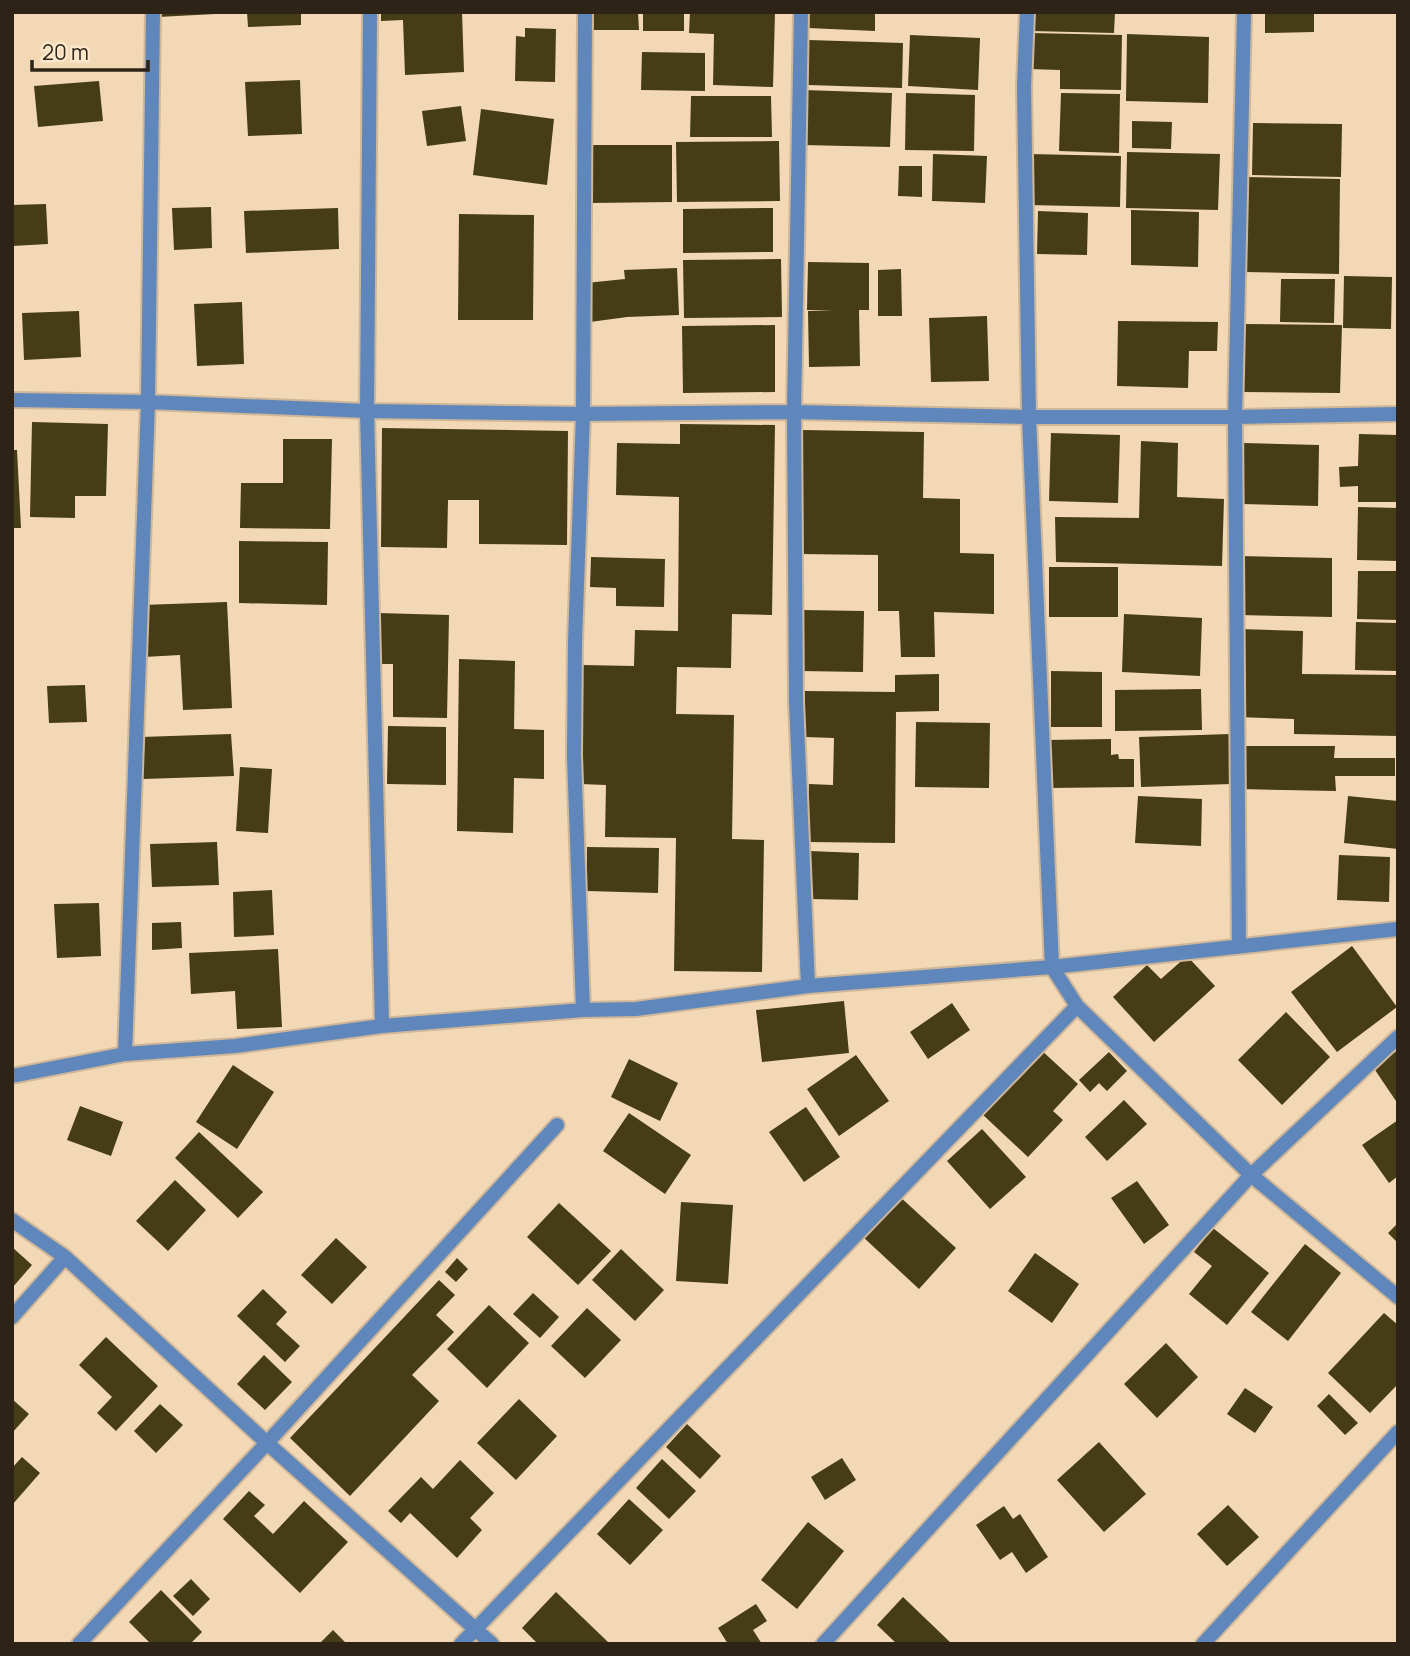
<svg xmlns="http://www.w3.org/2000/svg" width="1410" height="1656" font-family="Manrope,sans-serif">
  <rect width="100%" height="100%" fill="#f3d8b6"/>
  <!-- building -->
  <path fill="#463c18" d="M 158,12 L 215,12 L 215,14 L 158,17 Z
    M 247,12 L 301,12 L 301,25 L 248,27 Z
    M 381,12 L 462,12 L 464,72 L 405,75 L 403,20 L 381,21 Z
    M 589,12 L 638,12 L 639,30 L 589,30 Z
    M 643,12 L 684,12 L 684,31 L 643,31 Z
    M 690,12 L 775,12 L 773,87 L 713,85 L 714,34 L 689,33 Z
    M 809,12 L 875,12 L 875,31 L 808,28 Z
    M 1031,12 L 1115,12 L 1114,33 L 1031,31 Z
    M 1265,12 L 1314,12 L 1314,32 L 1265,33 Z
    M 525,28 L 556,29 L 555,82 L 515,81 L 516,36 L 525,37 Z
    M 1031,33 L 1122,35 L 1121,90 L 1060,89 L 1060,70 L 1029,69 Z
    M 1127,34 L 1209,37 L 1208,103 L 1126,101 Z
    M 910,35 L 980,38 L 978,90 L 908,86 Z
    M 809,40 L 903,43 L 902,88 L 808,85 Z
    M 642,52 L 705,53 L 705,91 L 641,90 Z
    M 300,80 L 302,134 L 248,136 L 245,82 Z
    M 99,81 L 103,121 L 38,127 L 34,86 Z
    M 804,90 L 892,93 L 890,147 L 803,145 Z
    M 906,93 L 975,95 L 974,151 L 905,150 Z
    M 1061,93 L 1120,94 L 1119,153 L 1059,151 Z
    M 691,96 L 771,96 L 772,137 L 690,137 Z
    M 461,106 L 466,141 L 427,146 L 422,111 Z
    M 481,109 L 554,119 L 547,185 L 473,175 Z
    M 1132,121 L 1172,122 L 1171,149 L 1132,148 Z
    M 1253,123 L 1342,124 L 1341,177 L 1252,175 Z
    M 779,141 L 780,201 L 677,202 L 676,142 Z
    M 591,145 L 672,145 L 672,202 L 591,203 Z
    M 1127,152 L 1220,154 L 1218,210 L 1126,208 Z
    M 933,154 L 987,156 L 985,203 L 932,201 Z
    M 1028,154 L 1121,156 L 1120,207 L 1027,205 Z
    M 899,166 L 922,166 L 922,197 L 898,196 Z
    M 1246,177 L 1340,179 L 1339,274 L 1245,272 Z
    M 46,204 L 48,244 L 12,246 L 12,205 Z
    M 211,207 L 212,248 L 174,250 L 172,208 Z
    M 338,208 L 339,249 L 246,253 L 244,211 Z
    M 773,208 L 773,252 L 683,253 L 683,209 Z
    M 1131,210 L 1199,212 L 1198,267 L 1131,265 Z
    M 1038,211 L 1088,213 L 1087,255 L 1037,254 Z
    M 459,214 L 534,215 L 533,320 L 458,320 Z
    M 781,259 L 782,317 L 684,318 L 683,260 Z
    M 808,262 L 869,263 L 869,310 L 859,310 L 860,366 L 809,367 L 808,311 L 834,310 L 807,310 Z
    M 677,268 L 679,315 L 627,317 L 590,322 L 586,283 L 625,279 L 624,270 Z
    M 901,269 L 902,316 L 878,316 L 878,270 Z
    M 1344,276 L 1392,277 L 1391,329 L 1343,328 Z
    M 1281,279 L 1335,279 L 1334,323 L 1280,322 Z
    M 242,302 L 244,364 L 197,366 L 194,304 Z
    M 79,311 L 81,357 L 24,360 L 22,313 Z
    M 987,316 L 989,381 L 931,382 L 929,318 Z
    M 1118,321 L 1218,322 L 1217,351 L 1189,351 L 1188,388 L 1117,386 Z
    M 1243,324 L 1342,325 L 1340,393 L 1242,392 Z
    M 775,325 L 775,392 L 683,393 L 682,326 Z
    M 32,422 L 108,424 L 106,496 L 75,496 L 75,518 L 30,517 Z
    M 680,424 L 775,425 L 772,615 L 732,614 L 731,668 L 677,667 L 676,714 L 734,715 L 732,839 L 764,840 L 762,972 L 674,971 L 676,838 L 605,837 L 606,785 L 580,784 L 582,665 L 634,666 L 635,630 L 678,631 L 679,497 L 616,495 L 617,443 L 680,444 Z
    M 382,428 L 568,431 L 567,545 L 479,544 L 479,500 L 448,500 L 447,548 L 381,547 Z
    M 802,430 L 924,432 L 923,498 L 960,499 L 960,553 L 994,554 L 994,614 L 934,612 L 935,657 L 901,657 L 899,611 L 878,611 L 878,555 L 800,554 Z
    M 1051,433 L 1120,435 L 1118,503 L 1049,501 Z
    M 1359,434 L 1398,435 L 1398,502 L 1358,502 L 1358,486 L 1340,487 L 1339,467 L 1358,466 Z
    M 283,439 L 332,439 L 330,529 L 240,528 L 241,483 L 283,483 Z
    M 1141,441 L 1178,443 L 1177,497 L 1224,499 L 1222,566 L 1056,562 L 1055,517 L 1139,518 Z
    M 1243,443 L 1319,445 L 1318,506 L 1242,504 Z
    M 12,450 L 17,450 L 21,528 L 12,528 Z
    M 1358,507 L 1398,508 L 1398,561 L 1357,560 Z
    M 239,541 L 328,542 L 327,605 L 239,603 Z
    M 1240,556 L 1332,558 L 1332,617 L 1239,615 Z
    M 591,557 L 665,559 L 664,607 L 616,606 L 616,588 L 590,587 Z
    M 1049,567 L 1118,567 L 1118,617 L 1049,617 Z
    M 1358,571 L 1398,571 L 1398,620 L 1357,619 Z
    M 227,602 L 232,708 L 183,710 L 180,655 L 144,657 L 142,605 Z
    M 801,610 L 864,611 L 863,672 L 800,671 Z
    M 378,613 L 449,615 L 447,718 L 393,717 L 393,664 L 378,664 Z
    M 1124,614 L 1202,618 L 1200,676 L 1122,672 Z
    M 1356,622 L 1398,623 L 1398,671 L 1355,670 Z
    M 1239,629 L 1303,631 L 1302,674 L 1398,675 L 1398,736 L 1294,734 L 1294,719 L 1237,717 Z
    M 459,659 L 515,661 L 514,729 L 544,730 L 544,779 L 514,778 L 513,833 L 457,831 Z
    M 1051,671 L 1102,672 L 1102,727 L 1051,727 Z
    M 939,674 L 939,711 L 896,712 L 895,843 L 808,842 L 809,784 L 833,785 L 834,738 L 805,737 L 805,691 L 895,692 L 895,675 Z
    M 85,685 L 87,722 L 49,723 L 47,686 Z
    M 1201,689 L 1202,730 L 1115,731 L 1115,690 Z
    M 916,722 L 990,723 L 989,788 L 915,787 Z
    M 388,726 L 446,727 L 446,785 L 387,784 Z
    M 231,734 L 234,776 L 143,779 L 141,737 Z
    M 1230,734 L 1231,784 L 1141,787 L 1139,737 Z
    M 1111,739 L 1111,755 L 1118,754 L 1119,759 L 1134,759 L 1134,787 L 1048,788 L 1046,740 Z
    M 1239,746 L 1335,746 L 1334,758 L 1395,758 L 1395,776 L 1335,776 L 1336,791 L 1239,789 Z
    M 240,767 L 272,769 L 268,833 L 236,831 Z
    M 1138,796 L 1202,799 L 1201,846 L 1135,843 Z
    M 1348,796 L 1398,801 L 1398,849 L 1344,843 Z
    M 217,842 L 219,885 L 152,887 L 150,844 Z
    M 587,847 L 659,848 L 658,893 L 587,891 Z
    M 809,851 L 859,853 L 858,900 L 809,899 Z
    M 1339,855 L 1390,857 L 1389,902 L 1337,900 Z
    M 272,890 L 274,935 L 234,937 L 233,892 Z
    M 99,903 L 101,956 L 57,958 L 54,904 Z
    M 181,922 L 182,948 L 152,950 L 152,923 Z
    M 1352,946 L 1397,1007 L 1337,1052 L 1291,992 Z
    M 278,949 L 282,1027 L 237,1029 L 235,991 L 191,994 L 189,953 Z
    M 1187,956 L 1215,986 L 1154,1042 L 1113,997 L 1147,965 L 1161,979 Z
    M 844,1001 L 849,1053 L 762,1062 L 756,1010 Z
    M 952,1003 L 970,1030 L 928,1059 L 910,1032 Z
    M 1286,1012 L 1330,1057 L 1282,1105 L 1238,1060 Z
    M 1040,1049 L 1078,1084 L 1053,1111 L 1063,1120 L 1028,1157 L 981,1113 Z
    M 1398,1050 L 1398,1104 L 1373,1067 Z
    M 1109,1052 L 1127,1071 L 1107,1091 L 1099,1083 L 1090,1092 L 1079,1080 Z
    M 856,1055 L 889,1101 L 839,1136 L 807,1089 Z
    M 629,1059 L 678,1083 L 660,1121 L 611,1097 Z
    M 233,1065 L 274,1092 L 237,1149 L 196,1122 Z
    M 1124,1100 L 1147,1124 L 1107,1161 L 1085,1137 Z
    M 80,1106 L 123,1122 L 111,1156 L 67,1140 Z
    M 806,1107 L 840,1157 L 804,1182 L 769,1132 Z
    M 629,1113 L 691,1155 L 665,1194 L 603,1151 Z
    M 1398,1120 L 1398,1176 L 1389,1183 L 1362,1145 Z
    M 982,1129 L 1026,1177 L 990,1209 L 947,1161 Z
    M 199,1132 L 263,1192 L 238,1218 L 175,1158 Z
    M 175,1180 L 206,1210 L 168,1251 L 136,1221 Z
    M 1137,1181 L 1169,1225 L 1144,1244 L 1111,1198 Z
    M 899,1196 L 956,1248 L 919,1289 L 862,1236 Z
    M 681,1202 L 733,1205 L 728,1284 L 676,1281 Z
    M 559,1203 L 611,1251 L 578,1285 L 527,1237 Z
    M 1398,1223 L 1398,1243 L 1388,1233 Z
    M 1213,1228 L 1269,1273 L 1227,1325 L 1189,1294 L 1212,1266 L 1194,1252 Z
    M 336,1238 L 367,1267 L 332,1304 L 301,1275 Z
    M 1305,1244 L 1341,1273 L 1288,1341 L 1251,1312 Z
    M 12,1247 L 32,1265 L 12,1288 Z
    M 621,1249 L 664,1290 L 635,1321 L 592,1280 Z
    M 1035,1253 L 1079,1284 L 1052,1323 L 1008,1291 Z
    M 457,1258 L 468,1269 L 456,1282 L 445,1272 Z
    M 439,1280 L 455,1295 L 436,1315 L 454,1332 L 412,1375 L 439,1401 L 350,1496 L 290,1438 Z
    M 263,1289 L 287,1312 L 276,1324 L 300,1346 L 285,1362 L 237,1316 Z
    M 533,1293 L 559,1317 L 540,1338 L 513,1314 Z
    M 489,1305 L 529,1343 L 487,1388 L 447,1349 Z
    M 587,1308 L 621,1340 L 585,1378 L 551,1346 Z
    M 1384,1313 L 1398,1325 L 1398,1384 L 1370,1413 L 1328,1373 Z
    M 106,1337 L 158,1386 L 116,1431 L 97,1413 L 112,1397 L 79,1365 Z
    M 1166,1343 L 1198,1377 L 1157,1418 L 1124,1384 Z
    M 264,1355 L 292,1382 L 265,1410 L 237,1384 Z
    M 1245,1388 L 1273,1407 L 1255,1433 L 1227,1414 Z
    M 1329,1394 L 1358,1423 L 1345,1435 L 1317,1406 Z
    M 12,1399 L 29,1414 L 12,1433 Z
    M 519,1399 L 557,1436 L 516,1480 L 477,1443 Z
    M 160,1404 L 183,1425 L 156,1453 L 134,1431 Z
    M 687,1424 L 721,1456 L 700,1479 L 666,1447 Z
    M 1099,1442 L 1146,1494 L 1104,1532 L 1057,1480 Z
    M 22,1457 L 40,1473 L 12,1505 L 12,1468 Z
    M 842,1458 L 856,1480 L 825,1500 L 811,1477 Z
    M 662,1459 L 696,1491 L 669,1519 L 636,1488 Z
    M 460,1460 L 494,1493 L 470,1518 L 482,1530 L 457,1558 L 410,1513 L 401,1523 L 388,1511 L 421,1477 L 433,1489 Z
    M 249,1491 L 265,1505 L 254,1516 L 273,1534 L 304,1501 L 348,1542 L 300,1593 L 223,1519 Z
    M 629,1499 L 663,1530 L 630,1565 L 597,1534 Z
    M 1228,1505 L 1259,1537 L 1227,1566 L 1197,1534 Z
    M 1004,1506 L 1013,1519 L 1020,1514 L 1048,1557 L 1026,1573 L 1012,1552 L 1000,1560 L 976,1525 Z
    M 808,1522 L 844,1551 L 797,1609 L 761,1580 Z
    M 191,1579 L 210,1599 L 193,1616 L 173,1596 Z
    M 161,1590 L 202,1632 L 190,1644 L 151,1644 L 129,1622 Z
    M 556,1592 L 608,1642 L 606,1644 L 538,1644 L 522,1628 Z
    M 903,1597 L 952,1644 L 897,1644 L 877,1625 Z
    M 756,1604 L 767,1621 L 753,1630 L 762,1644 L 728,1644 L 718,1628 Z
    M 333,1630 L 347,1644 L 319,1644 Z"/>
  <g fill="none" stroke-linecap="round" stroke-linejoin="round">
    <!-- street casing -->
    <g stroke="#cfb799" stroke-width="18">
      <path id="street" d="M 370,12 L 367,411 L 382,1026
        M 801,12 L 794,412 L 796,701 L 808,986
        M 1027,12 L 1024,86 L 1029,417 L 1052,967 L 1077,1006 L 1251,1175 L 1398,1297
        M 12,400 L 148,402 L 367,411 L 583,414 L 794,412 L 1029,417 L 1235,417 L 1398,414
        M 1239,946 L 1235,417 L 1244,12
        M 583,1010 L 574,755 L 575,642 L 583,414 L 585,12
        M 125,1054 L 148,402 L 153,12
        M 12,1076 L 125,1054 L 235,1046 L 382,1026 L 583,1010 L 636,1009 L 808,986 L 1052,967 L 1398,929
        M 12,1220 L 65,1257 L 267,1443 L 492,1644
        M 12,1317 L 65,1257
        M 79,1644 L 267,1443 L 557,1125
        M 461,1644 L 1077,1006
        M 823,1644 L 1251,1175 L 1398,1037
        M 1203,1644 L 1398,1432"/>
    </g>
    <!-- street -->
    <use href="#street" stroke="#5f87bb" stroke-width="14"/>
  </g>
  <!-- border -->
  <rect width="1410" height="1656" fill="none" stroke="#2d2316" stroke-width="28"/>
  <!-- scale -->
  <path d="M32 60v10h116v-10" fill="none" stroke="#2d2316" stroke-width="3.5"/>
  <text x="42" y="60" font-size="21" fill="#2d2316" stroke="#fce7cb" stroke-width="5" paint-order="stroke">20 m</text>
</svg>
